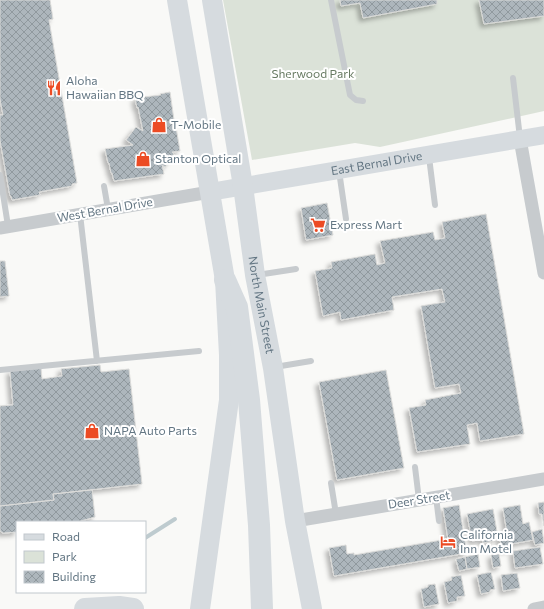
<svg xmlns="http://www.w3.org/2000/svg" width="544" height="609" font-family="Commissioner,sans-serif">
  <defs>
    <pattern id="building-cross-hatch" width="8" height="8" patternUnits="userSpaceOnUse"><rect width="8" height="8" fill="#adb6bc"/><path d="M0 0l8 8M0 8l8-8" fill="none" stroke="#90999e"/></pattern>
    <filter id="shadow"><feDropShadow dx="-3.5" dy="3.5" stdDeviation="2" flood-color="#0004"/></filter>
  </defs>
  <rect width="100%" height="100%" fill="#f9f9f7"/>
  <!-- green -->
  <path fill="#dbe2d8" d="M 223,0 L 544,0 L 544,111 L 380,147 L 355,143 L 252,160 Z"/>
  <g fill="none" stroke-linecap="round" stroke-linejoin="round">
    <!-- stream -->
    <path stroke="#becbcf" stroke-width="4" d="M 145,538 L 175,519"/>
  </g>
  <!-- building -->
  <path fill="url(#building-cross-hatch)" stroke="#dbdbd9" filter="url(#shadow)" d="M 0,0 L 50,0 L 53,19 L 49,20 L 77,183 L 72,184 L 72,186 L 39,192 L 40,195 L 12,200 L 11,196 L 10,196 L 0,140 L 0,115 L 3,115 L 0,99 Z
    M 340,0 L 437,0 L 437,4 L 363,18 L 360,3 L 341,6 Z
    M 479,0 L 544,0 L 544,16 L 484,24 Z
    M 170,92 L 175,127 L 176,127 L 180,151 L 172,152 L 174,154 L 165,167 L 162,165 L 164,174 L 114,181 L 112,173 L 111,173 L 109,163 L 108,163 L 105,149 L 133,145 L 126,140 L 136,127 L 143,131 L 138,107 L 137,108 L 135,98 L 161,95 L 160,94 Z
    M 327,203 L 333,235 L 306,240 L 301,208 Z
    M 486,214 L 524,434 L 480,441 L 477,423 L 467,425 L 470,444 L 417,452 L 409,408 L 426,405 L 425,400 L 461,393 L 459,384 L 435,388 L 421,306 L 445,302 L 442,289 L 392,297 L 394,310 L 341,320 L 340,312 L 323,316 L 315,271 L 332,268 L 331,262 L 375,254 L 377,265 L 385,263 L 380,241 L 433,232 L 435,240 L 445,238 L 442,222 Z
    M 0,261 L 5,261 L 9,296 L 0,297 Z
    M 100,365 L 101,372 L 129,369 L 142,484 L 53,494 L 54,500 L 0,506 L 0,406 L 13,405 L 10,371 L 41,368 L 42,379 L 62,376 L 61,369 Z
    M 386,370 L 404,468 L 337,480 L 319,382 Z
    M 92,490 L 95,517 L 77,522 L 17,522 L 17,532 L 3,533 L 0,531 L 0,506 L 54,500 L 53,494 Z
    M 544,502 L 544,526 L 542,514 L 539,514 L 538,503 Z
    M 459,505 L 467,553 L 334,576 L 329,548 L 346,545 L 347,554 L 354,553 L 354,555 L 448,539 L 443,508 Z
    M 520,505 L 523,524 L 529,522 L 533,540 L 511,544 L 512,549 L 502,550 L 499,535 L 507,533 L 503,508 Z
    M 493,509 L 498,537 L 493,538 L 494,541 L 483,543 L 483,539 L 472,541 L 467,514 Z
    M 542,529 L 544,543 L 535,545 L 532,532 Z
    M 540,547 L 543,564 L 515,568 L 513,551 Z
    M 478,554 L 480,567 L 467,569 L 465,557 Z
    M 499,554 L 501,566 L 493,568 L 491,555 Z
    M 465,557 L 467,569 L 459,571 L 456,559 Z
    M 491,572 L 495,589 L 490,590 L 490,592 L 481,594 L 477,575 Z
    M 517,573 L 520,588 L 503,591 L 501,575 Z
    M 461,575 L 465,596 L 457,597 L 457,601 L 448,603 L 444,582 L 452,580 L 451,577 Z
    M 435,584 L 439,604 L 424,607 L 421,589 L 428,587 L 428,585 Z"/>
  <g fill="none" stroke-linecap="round" stroke-linejoin="round">
    <!-- service -->
    <path stroke="#c7cbce" stroke-width="6" d="M 331,0 L 350,95 L 356,100 L 363,101
      M 513,78 L 520,138
      M 429,157 L 435,205
      M 339,171 L 346,219
      M 0,175 L 8,226
      M 104,186 L 108,209
      M 80,214 L 97,361
      M 257,275 L 296,269
      M 275,367 L 311,361
      M 0,370 L 199,351
      M 415,467 L 419,500
      M 331,483 L 336,514
      M 436,497 L 439,521"/>
    <!-- minor -->
    <path stroke="#c7cbce" stroke-width="13" d="M 520,139 L 544,273
      M 0,228 L 210,192
      M 295,521 L 544,479
      M 534,609 L 544,607"/>
    <!-- secondary -->
    <path stroke="#d6dbdf" stroke-width="18" id="s1" d="M 210,192 L 544,135"/>
    <!-- primary -->
    <g stroke="#d6dbdf" stroke-width="20">
      <path d="M 177,0 L 225,280 L 229,355 L 229,400 L 200,609"/>
      <path id="s2" d="M 212,0 L 243,186 L 255,275 L 273,368 L 295,521 L 312,609"/>
    </g>
    <!-- motorway -->
    <path stroke="#d6dbdf" stroke-width="22" d="M 225,280 L 237,307 L 249,400 L 259,525 L 262,609
      M 85,609 L 119,607 L 133,609"/>
  </g>
  <!-- icons -->
  <defs>
    <g id="restaurant-bare" transform="scale(1.2)"><path d="M-5-6h1v4h1v-4h1v4h1v-4h1v5L-1.5 .5V6h-2V.5L-5-1ZM5-6V6H3V1.5H1.5Q1.5-4 5-6Z" fill="#ec4b24" stroke="#fff" stroke-width="2.5" paint-order="stroke"/></g>
    <g id="shop-bare" transform="scale(1.2)"><path d="M-5-2.5h2.3a2.7 3.5 0 0 1 5.4 0H5L5.5 6h-11ZM-1.5-2.5h3a1.5 2.3 0 0 0-3 0Z" fill="#ec4b24" stroke="#fff" stroke-width="2.5" paint-order="stroke"/></g>
    <g id="supermarket-bare" transform="scale(1.2)"><path d="M-6-5.5h2.5l.6 2H6L4.5 2H-2.5L-4.4-4H-6ZM-1.5 3.2a1.3 1.3 0 1 0 .1 0ZM3 3.2a1.3 1.3 0 1 0 .1 0Z" fill="#ec4b24" stroke="#fff" stroke-width="2.5" paint-order="stroke"/></g>
    <g id="hotel-bare" transform="scale(1.2)"><path d="M-6-4.5h1.5V1H6V5H4.5V3h-9V5H-6ZM-4 0a1.8 1.8 0 1 1 3.6 0ZM.5 0V-2.5h3Q6-2.5 6 0Z" fill="#ec4b24" stroke="#fff" stroke-width="2.5" paint-order="stroke"/></g>
  </defs>
  <g fill-rule="evenodd">
    <use href="#restaurant-bare" x="54" y="88"/>
    <use href="#shop-bare" x="159" y="125"/>
    <use href="#shop-bare" x="143" y="159"/>
    <use href="#supermarket-bare" x="318" y="225"/>
    <use href="#shop-bare" x="92" y="431"/>
    <use href="#hotel-bare" x="448" y="542"/>
  </g>
  <g text-anchor="middle" stroke-width="4" stroke-linejoin="round" paint-order="stroke">
    <!-- park labels -->
    <g font-size="12" fill="#677a62" stroke="#fff">
      <text x="313" y="78">Sherwood Park</text>
    </g>
    <!-- poi labels -->
    <g font-size="12" fill="#637683" stroke="#fff" text-anchor="start">
      <text x="66" y="85">Aloha<tspan x="66" dy="14">Hawaiian BBQ</tspan></text>
      <text x="171" y="129">T-Mobile</text>
      <text x="155" y="163">Stanton Optical</text>
      <text x="330" y="229">Express Mart</text>
      <text x="104" y="435">NAPA Auto Parts</text>
      <text x="460" y="539">California<tspan x="460" dy="14">Inn Motel</tspan></text>
    </g>
    <!-- street labels -->
    <g font-size="12" fill="#637683" stroke="#fff">
      <text dy="4" stroke="none"><textPath href="#s1" startOffset="169">East Bernal Drive</textPath></text>
      <text transform="translate(105 210) rotate(-10)" y="4">West Bernal Drive</text>
      <text dy="4" stroke="none"><textPath href="#s2" startOffset="309">North Main Street</textPath></text>
      <text transform="translate(419 500) rotate(-9)" y="4">Deer Street</text>
    </g>
  </g>
  <!-- legend -->
  <rect x="16" y="521" width="130" height="72" fill="#ffffff" stroke="#c1c8cd"/>
  <rect x="24" y="534" width="20" height="6" fill="#d6dbdf" stroke="#c1c8cd"/>
  <text x="52" y="541" font-size="12" fill="#637683">Road</text>
  <rect x="24" y="551" width="20" height="12" fill="#dbe2d8" stroke="#c1c8cd"/>
  <text x="52" y="561" font-size="12" fill="#637683">Park</text>
  <rect x="24" y="571" width="20" height="12" fill="url(#building-cross-hatch)" stroke="#c1c8cd"/>
  <text x="52" y="581" font-size="12" fill="#637683">Building</text>
</svg>
